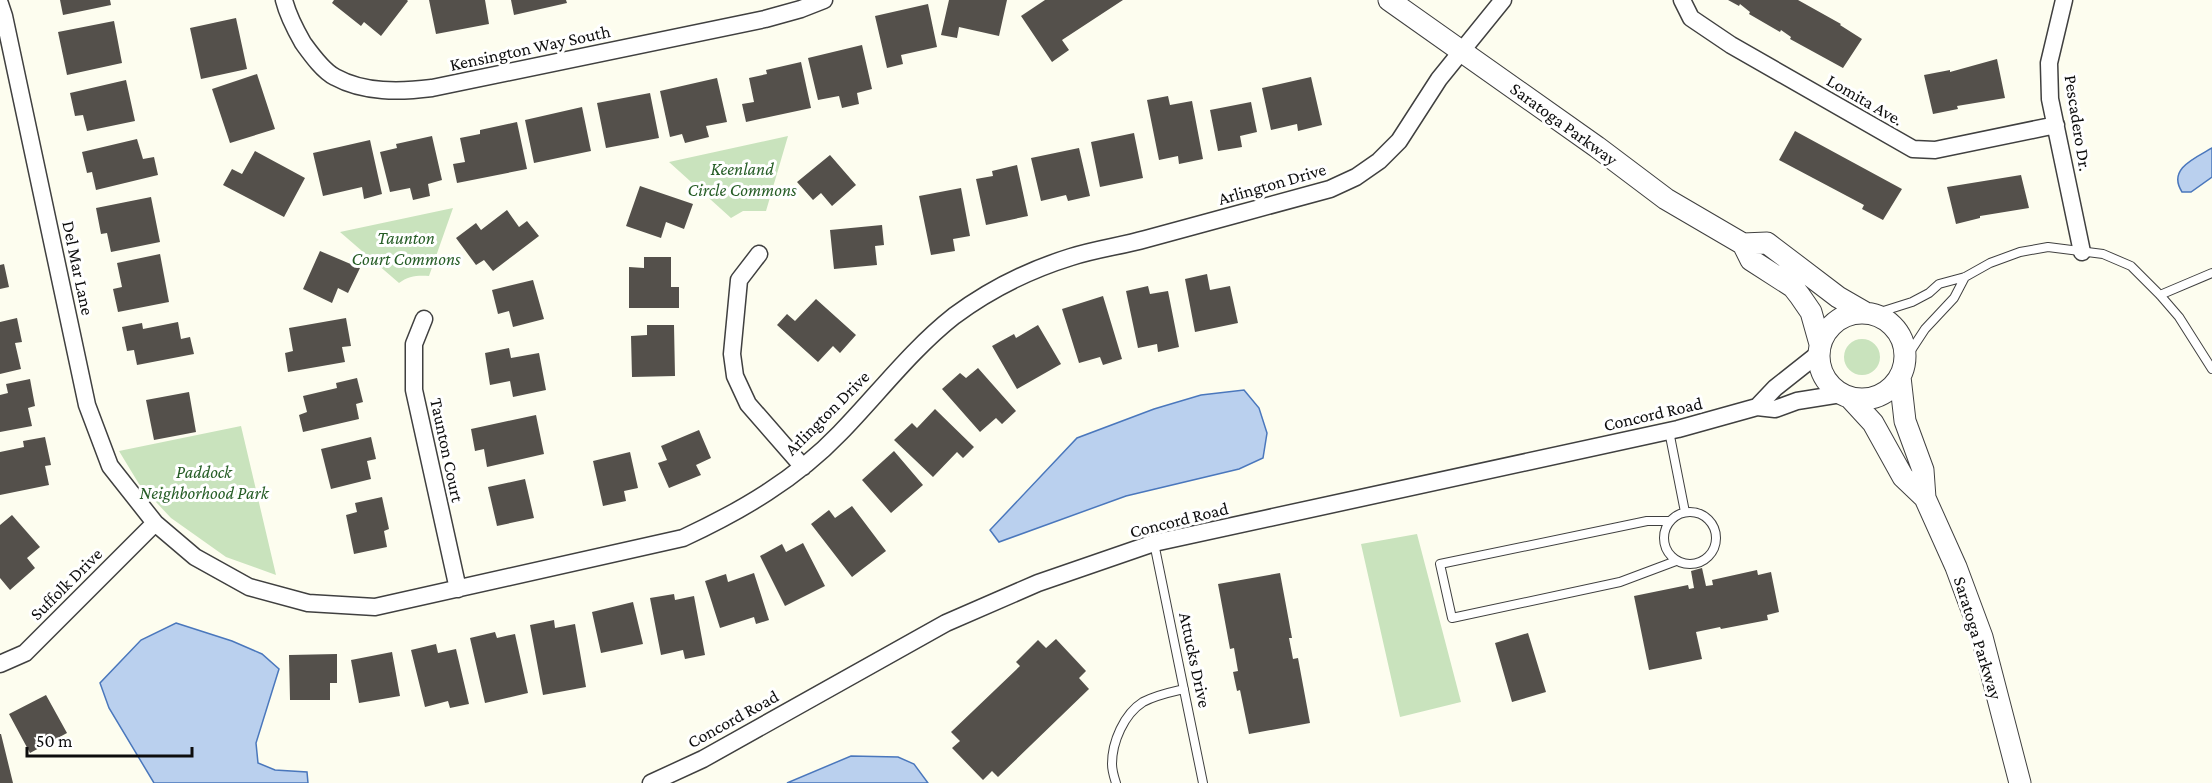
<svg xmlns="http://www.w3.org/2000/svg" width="2212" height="783" font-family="'Crimson Pro',serif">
  <rect width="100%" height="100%" fill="#fdfdef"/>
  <!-- green -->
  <path fill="#c9e3bd" d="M 788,136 L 766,211 L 743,211 L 731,218 L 669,162 Z
    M 453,208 L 429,276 C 418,275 408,276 399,283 L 340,232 Z
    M1844 357a18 18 0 1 1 36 0a18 18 0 1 1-36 0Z
    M 241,426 L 276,575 L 226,557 L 171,518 L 139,484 L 119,451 Z
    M 1417,534 L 1461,702 L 1400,717 L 1361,544 Z"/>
  <!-- water -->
  <path fill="#bad0ee" stroke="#4a77bc" stroke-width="1.5" d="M 2212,148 L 2212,177 L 2191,192 L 2182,192 C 2167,169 2195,158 2212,148 Z
    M 1244,390 L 1259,408 L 1267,433 L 1263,458 L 1239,469 L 1126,496 L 999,542 L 990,530 L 1077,438 L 1154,409 L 1201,395 Z
    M 176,623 L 232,641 L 262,654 L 279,669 L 256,743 L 258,763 L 275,770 L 307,772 L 308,783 L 154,783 L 109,708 L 100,683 L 141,640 Z
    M 851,756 L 898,757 L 914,764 L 928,783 L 787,783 Z"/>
  <!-- building -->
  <path fill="#54504b" d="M 60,0 L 110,0 L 111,5 L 63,15 Z
    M 334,0 L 407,0 L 408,1 L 381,36 L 364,22 L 361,26 L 332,3 Z
    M 429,0 L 485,0 L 489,24 L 436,34 Z
    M 511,0 L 566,0 L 567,3 L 514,15 Z
    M 949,0 L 1007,0 L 999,36 L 959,27 L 957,38 L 941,35 Z
    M 1045,0 L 1123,0 L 1062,40 L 1069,50 L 1052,62 L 1021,16 Z
    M 1728,0 L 1798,0 L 1841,24 L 1840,25 L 1862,39 L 1843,68 L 1790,39 L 1791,37 L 1781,30 L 1780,32 L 1749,14 L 1750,12 L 1740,4 L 1739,6 Z
    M 928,4 L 937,47 L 901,55 L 903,64 L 887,68 L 875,16 Z
    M 236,18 L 247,69 L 201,79 L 190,28 Z
    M 114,21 L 122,63 L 67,75 L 58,32 Z
    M 862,45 L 872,89 L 857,93 L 859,104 L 842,108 L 839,96 L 818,100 L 808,58 Z
    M 1997,59 L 2005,98 L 1957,106 L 1958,109 L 1933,114 L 1924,75 L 1950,70 L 1950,72 Z
    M 801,62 L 811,108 L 746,122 L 742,104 L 754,102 L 749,78 L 767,74 L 766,70 Z
    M 257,74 L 275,129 L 230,143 L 212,89 Z
    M 1311,77 L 1322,125 L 1298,131 L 1297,124 L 1271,130 L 1262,88 Z
    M 717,78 L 727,122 L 706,126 L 709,137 L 685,143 L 682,134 L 670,137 L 660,91 Z
    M 126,80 L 135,121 L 87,131 L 83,115 L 75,116 L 70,93 Z
    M 650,93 L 659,138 L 606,148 L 597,103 Z
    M 1168,96 L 1170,105 L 1192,101 L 1203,159 L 1179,164 L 1178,156 L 1159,160 L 1147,100 Z
    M 1251,102 L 1257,132 L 1240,136 L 1242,147 L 1218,151 L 1210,110 Z
    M 582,107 L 591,151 L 534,163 L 525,120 Z
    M 517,122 L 527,169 L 457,183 L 453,164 L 465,162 L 460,138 L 480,134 L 480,130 Z
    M 1795,131 L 1902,189 L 1883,220 L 1862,209 L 1864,205 L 1779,160 Z
    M 1134,133 L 1143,178 L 1100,187 L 1091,142 Z
    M 432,136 L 442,180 L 428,184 L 430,196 L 413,200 L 410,188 L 390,192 L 380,152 L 397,148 L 396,144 Z
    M 137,139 L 143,159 L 154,157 L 158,175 L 96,190 L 92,172 L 87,173 L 82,152 Z
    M 370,140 L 382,194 L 364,199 L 362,187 L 323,196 L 313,153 Z
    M 1079,148 L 1090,196 L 1068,201 L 1066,195 L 1041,201 L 1031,158 Z
    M 255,151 L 305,178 L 284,217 L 223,185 L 232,169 L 242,174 Z
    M 830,155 L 856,185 L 832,206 L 821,193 L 813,200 L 797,182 Z
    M 1017,165 L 1028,216 L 986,225 L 976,179 L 993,176 L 992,171 Z
    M 2021,175 L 2029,208 L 1980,216 L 1980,218 L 1956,224 L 1947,187 Z
    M 640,186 L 693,204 L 684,229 L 666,222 L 661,238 L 626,226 Z
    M 961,188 L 970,236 L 953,239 L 955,251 L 931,255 L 919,196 Z
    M 151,197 L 160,242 L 111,252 L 107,233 L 101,234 L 96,208 Z
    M 507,210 L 519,227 L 527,221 L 539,236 L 493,271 L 484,260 L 476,265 L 456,238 L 476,223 L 481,230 Z
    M 882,225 L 884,245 L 875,246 L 877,265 L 834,269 L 830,230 Z
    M 320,251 L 360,268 L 348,293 L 338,288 L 332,303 L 303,289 Z
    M 160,254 L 169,302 L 118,312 L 113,289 L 122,287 L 117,263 Z
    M 644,257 L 671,257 L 671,287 L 679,287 L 679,308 L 629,308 L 629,267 L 644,268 Z
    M 4,264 L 9,287 L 0,289 L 0,265 Z
    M 1207,274 L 1210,290 L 1230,286 L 1238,323 L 1195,332 L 1185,279 Z
    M 533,280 L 544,319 L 513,327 L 509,311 L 498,314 L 492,290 Z
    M 1148,286 L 1150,294 L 1168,291 L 1179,347 L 1158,352 L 1157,344 L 1138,348 L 1126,291 Z
    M 1103,296 L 1122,359 L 1103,365 L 1100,357 L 1079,363 L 1062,309 Z
    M 816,299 L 856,335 L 840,353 L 833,346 L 818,362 L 777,325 L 787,314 L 795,321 Z
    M 17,318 L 22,342 L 15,343 L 21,369 L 0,374 L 0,322 Z
    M 346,318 L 351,346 L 342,347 L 345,362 L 288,372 L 285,353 L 293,351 L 289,328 Z
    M 178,322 L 181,339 L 190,337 L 194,354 L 137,365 L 134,350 L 127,351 L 122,327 L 142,323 L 143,329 Z
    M 647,325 L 674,325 L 675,376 L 632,377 L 631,336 L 647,335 Z
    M 1038,325 L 1061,364 L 1017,389 L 992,346 L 1014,334 L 1016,338 Z
    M 509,348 L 511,358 L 539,353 L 546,390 L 513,397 L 510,381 L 490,385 L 485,353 Z
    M 978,368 L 1016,411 L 1002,424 L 996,418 L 980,432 L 942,389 L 960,373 L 966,378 Z
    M 357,378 L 363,402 L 356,404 L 359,419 L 303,432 L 299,415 L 307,412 L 303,396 L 337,388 L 336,383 Z
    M 30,379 L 35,406 L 28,408 L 32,426 L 0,432 L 0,395 L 8,393 L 6,384 Z
    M 189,392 L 196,432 L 154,440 L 146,400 Z
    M 935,409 L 974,447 L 963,458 L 957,452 L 933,477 L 894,440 L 912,423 L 917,428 Z
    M 536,415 L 544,454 L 487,467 L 484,449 L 475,451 L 471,429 Z
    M 699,430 L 711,458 L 696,465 L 701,475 L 669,488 L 658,463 L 667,460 L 661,446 Z
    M 45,437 L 51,465 L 45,466 L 49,485 L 0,495 L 0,452 L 24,447 L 23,441 Z
    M 371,437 L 376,459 L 367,461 L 371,479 L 331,489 L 321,449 Z
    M 894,451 L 923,485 L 891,513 L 862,480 Z
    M 630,452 L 638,488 L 624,491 L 626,501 L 603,506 L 593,461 Z
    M 525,479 L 534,518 L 497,526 L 488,487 Z
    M 382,497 L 389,529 L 384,531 L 387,547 L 354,554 L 346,515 L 357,512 L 355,503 Z
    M 852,506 L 886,551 L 852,577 L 811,524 L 829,510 L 835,518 Z
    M 12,515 L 40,547 L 27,558 L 35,568 L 10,590 L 0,578 L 0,525 Z
    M 803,543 L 825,586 L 785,606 L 760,556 L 782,544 L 786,552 Z
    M 1702,568 L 1706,586 L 1713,585 L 1712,580 L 1757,570 L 1758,575 L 1771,572 L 1779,612 L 1767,615 L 1768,620 L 1721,629 L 1720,627 L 1696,632 L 1702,659 L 1649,670 L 1634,596 L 1688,585 L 1689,589 L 1694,588 L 1691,571 Z
    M 754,573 L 769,620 L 756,624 L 754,617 L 720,628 L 705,581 L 726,574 L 728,582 Z
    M 1280,573 L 1292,638 L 1289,638 L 1293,659 L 1298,658 L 1310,723 L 1249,734 L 1240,690 L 1237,691 L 1233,672 L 1238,671 L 1234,648 L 1230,649 L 1218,584 Z
    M 674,594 L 675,600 L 694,596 L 705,655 L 685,659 L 683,650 L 661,655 L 650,598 Z
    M 633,602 L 643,644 L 601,653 L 592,612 Z
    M 554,620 L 555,628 L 575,624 L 586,687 L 543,695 L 530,625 Z
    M 495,632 L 497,638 L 515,634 L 528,693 L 485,703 L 470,638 Z
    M 1528,633 L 1546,692 L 1512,702 L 1495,643 Z
    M 1056,639 L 1086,671 L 1079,678 L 1089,689 L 998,777 L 992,771 L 983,780 L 952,748 L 960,741 L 951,732 L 1020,666 L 1016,662 L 1038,640 L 1046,648 Z
    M 436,644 L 438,653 L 456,649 L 469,704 L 450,708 L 448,701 L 425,707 L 411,650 Z
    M 392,652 L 400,696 L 359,703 L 351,660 Z
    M 337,654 L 337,683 L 330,683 L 330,700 L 290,700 L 289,655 Z
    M 46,695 L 67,733 L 30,753 L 9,714 Z
    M 0,734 L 1,734 L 13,783 L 0,783 Z"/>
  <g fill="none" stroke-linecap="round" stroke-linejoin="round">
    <!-- service casing -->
    <g stroke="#404040" stroke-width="10">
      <path id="service" d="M 2160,295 L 2212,273
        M 1874,314 L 1912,302 L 1929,293 L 1939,284 L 1965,277 L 1990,263 L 2020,252 L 2048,247 L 2103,254 L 2131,266 L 2160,295 L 2179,317 L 2212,369
        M 1906,358 L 1925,329 L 1954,298 L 1965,277
        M 1669,431 L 1685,512
        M1664 538a26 26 0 1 1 52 0a26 26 0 1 1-52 0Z
        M 1669,521 L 1647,521 L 1440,564 L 1452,618 L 1620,582 L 1676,561
        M 1154,543 L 1203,783
        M 1116,783 C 1114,777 1112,770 1112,764 C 1112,742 1124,714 1143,702 C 1156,695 1171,692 1184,689"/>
    </g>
    <!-- minor casing -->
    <g stroke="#404040" stroke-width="19">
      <path id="minor" d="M 284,0 C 288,16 295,29 303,43 C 311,54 323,71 335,77 C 364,93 400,92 432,88 L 765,19 L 801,9 L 824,0
        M 1682,0 L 1691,18 L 1731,45 L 1913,149 L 1935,150 L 2056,125
        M 2064,0 L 2049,63 L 2050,99 L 2082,252
        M 0,4 L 4,16 L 87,405 L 110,466 L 155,523 L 195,557 L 249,587 L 308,603 L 375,607 L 683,538 C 741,511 796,479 840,433 C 878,394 911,350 954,316 C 989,290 1029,270 1071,257 C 1096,249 1121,246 1146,239 C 1207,222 1269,206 1330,189 L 1356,177 L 1379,161 L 1399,141 L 1439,79 L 1503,0
        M 759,254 L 739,280 L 732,354 L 735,376 L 748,404 L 803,467
        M 424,319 L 414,344 L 414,390 L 458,589
        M 1757,407 L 1775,388 L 1818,354
        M 0,664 L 25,653 L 155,523
        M 651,783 L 703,759 L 946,623 L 1038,583 L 1154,543 L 1678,429 L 1757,407 L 1775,409 L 1797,401 L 1841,394"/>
    </g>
    <!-- tertiary casing -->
    <g stroke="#404040" stroke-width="23">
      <path id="tertiary" d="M 1389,0 L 1597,147 L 1666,199 L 1743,244 L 1751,260 L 1793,287 L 1800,296 L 1811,312 L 1820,344
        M 1743,244 L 1767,243 L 1838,297 L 1864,312
        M1819 356a43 43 0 1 1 86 0a43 43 0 1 1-86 0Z
        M 1900,377 L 1905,421 L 1923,470 L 1925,498 L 1956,567 L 1982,637 L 2020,783
        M 1850,398 L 1873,423 L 1903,477 L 1925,498"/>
    </g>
    <!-- service -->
    <use href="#service" stroke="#fff" stroke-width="8"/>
    <!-- minor -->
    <use href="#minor" stroke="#fff" stroke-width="16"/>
    <!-- tertiary -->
    <use href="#tertiary" stroke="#fff" stroke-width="21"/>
  </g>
  <g text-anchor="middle" stroke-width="6" stroke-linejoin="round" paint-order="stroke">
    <!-- street labels -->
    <g font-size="18" fill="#0d0d0d" stroke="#fff">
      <text transform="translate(530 48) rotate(-12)" y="6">Kensington Way South</text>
      <text transform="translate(1865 100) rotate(30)" y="6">Lomita Ave.</text>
      <text transform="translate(2078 123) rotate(81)" y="6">Pescadero Dr.</text>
      <text transform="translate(1564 124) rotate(36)" y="6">Saratoga Parkway</text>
      <text transform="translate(1272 184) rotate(-16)" y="6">Arlington Drive</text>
      <text transform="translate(78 268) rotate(78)" y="6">Del Mar Lane</text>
      <text transform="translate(827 413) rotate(-45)" y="6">Arlington Drive</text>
      <text transform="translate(1653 414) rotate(-13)" y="6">Concord Road</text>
      <text transform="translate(447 450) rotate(78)" y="6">Taunton Court</text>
      <text transform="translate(1179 520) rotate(-14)" y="6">Concord Road</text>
      <text transform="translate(66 584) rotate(-45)" y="6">Suffolk Drive</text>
      <text transform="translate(1978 638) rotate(73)" y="6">Saratoga Parkway</text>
      <text transform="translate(1195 660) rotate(78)" y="6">Attucks Drive</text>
      <text transform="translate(733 719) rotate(-29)" y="6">Concord Road</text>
    </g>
    <!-- park labels -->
    <g font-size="18" font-style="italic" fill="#265d26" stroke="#fff">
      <text x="742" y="175">Keenland<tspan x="742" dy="21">Circle Commons</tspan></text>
      <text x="406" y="244">Taunton<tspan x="406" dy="21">Court Commons</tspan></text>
      <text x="204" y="478">Paddock<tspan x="204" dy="21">Neighborhood Park</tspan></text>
    </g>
  </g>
  <!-- scale -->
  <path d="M27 747v9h165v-9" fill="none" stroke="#0d0d0d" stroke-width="3"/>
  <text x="36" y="747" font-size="18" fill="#0d0d0d" stroke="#ffffff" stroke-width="4.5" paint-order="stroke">50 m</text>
</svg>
